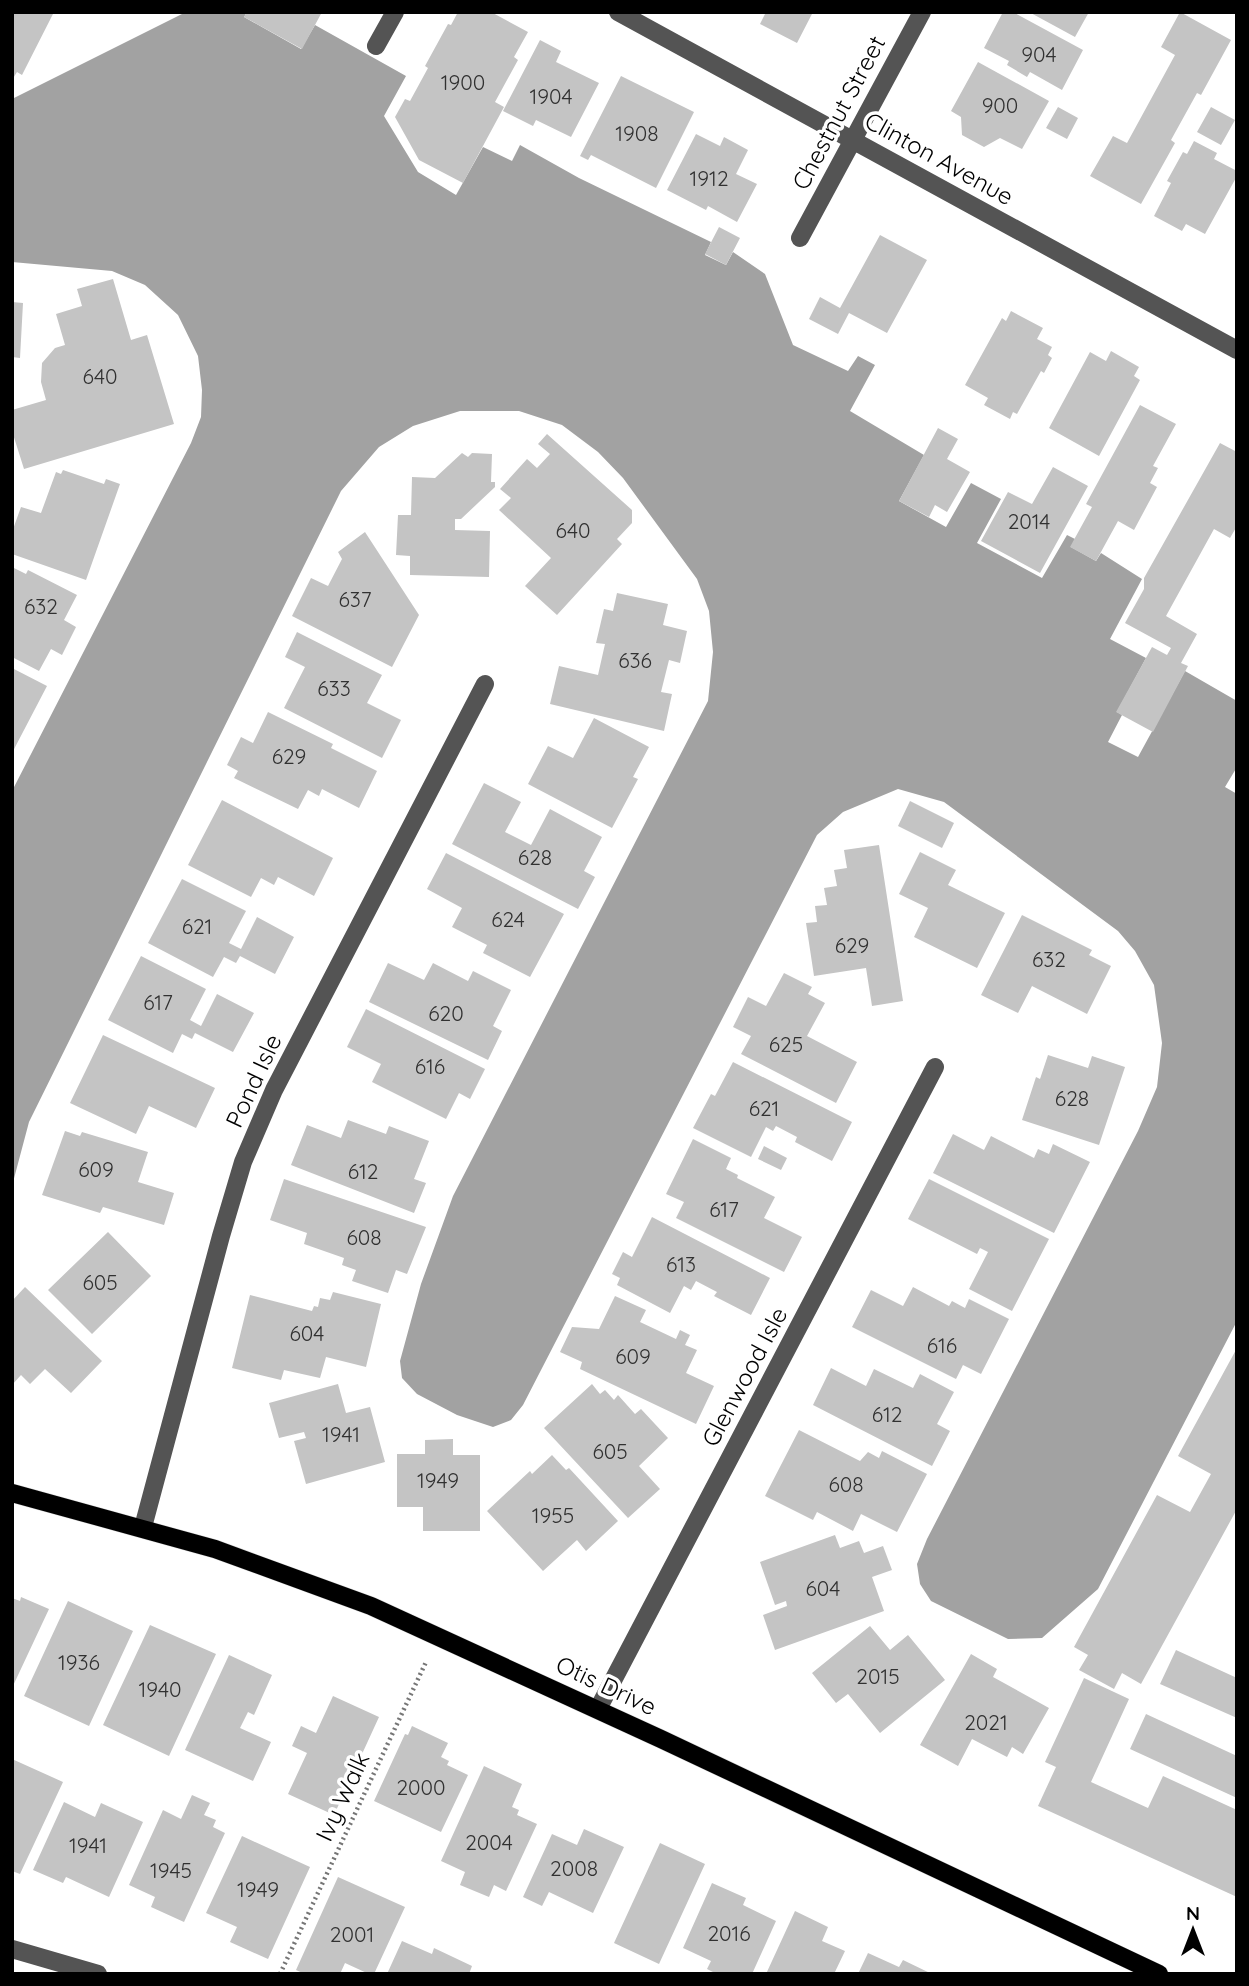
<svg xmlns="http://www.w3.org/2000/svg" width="1249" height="1986" font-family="Quicksand,sans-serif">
  <rect width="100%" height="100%" fill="#fff"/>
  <!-- water -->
  <path fill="#a2a2a2" d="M 186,12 L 247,12 L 244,17 L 301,49 L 315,25 L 406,76 L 384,116 L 418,172 L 456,195 L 483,147 L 512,161 L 520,145 L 579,178 L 711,242 L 705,255 L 726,265 L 733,252 L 765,274 L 793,345 L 848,371 L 858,356 L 875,365 L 850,411 L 924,455 L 899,501 L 946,527 L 971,483 L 1001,499 L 977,543 L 1042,578 L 1067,535 L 1075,539 L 1071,547 L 1096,561 L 1101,553 L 1142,579 L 1110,639 L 1146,658 L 1117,712 L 1122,715 L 1108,742 L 1138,757 L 1185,671 L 1237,701 L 1237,767 L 1225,787 L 1237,794 L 1237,1321 L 1098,1589 L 1042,1638 L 1008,1639 L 931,1601 L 920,1584 L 917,1564 L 927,1539 L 1138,1131 L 1157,1087 L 1162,1043 L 1154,985 L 1135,951 L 1118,931 L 944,802 L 898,789 L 843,812 L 817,835 L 523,1405 L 511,1420 L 493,1427 L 457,1415 L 417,1394 L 402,1378 L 400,1361 L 421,1284 L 453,1196 L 708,701 L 713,652 L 709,611 L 697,579 L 623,478 L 598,452 L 562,425 L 519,411 L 460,411 L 413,426 L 379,447 L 341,491 L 29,1122 L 12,1186 L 12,791 L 191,443 L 201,417 L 202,390 L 198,356 L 178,315 L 145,285 L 112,271 L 12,262 L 12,99 Z"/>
  <!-- building -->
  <path fill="#c4c4c4" d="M 12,12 L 54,12 L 22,75 L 17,72 L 12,80 Z
    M 247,12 L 322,12 L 302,49 L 244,17 Z
    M 458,12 L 491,12 L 528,32 L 514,57 L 518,60 L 495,102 L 504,107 L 463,183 L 419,160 L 395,117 L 405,99 L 410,101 L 428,68 L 425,66 L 448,24 L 451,25 Z
    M 766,12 L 813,12 L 797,43 L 760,24 Z
    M 1003,12 L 1013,12 L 1083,50 L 1062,90 L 1030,72 L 1027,77 L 1007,65 L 1009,61 L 984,48 Z
    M 1029,12 L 1089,12 L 1075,37 Z
    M 1180,12 L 1231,40 L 1201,95 L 1197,93 L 1171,140 L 1175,143 L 1141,204 L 1090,176 L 1113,136 L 1127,143 L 1175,55 L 1161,47 Z
    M 540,40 L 561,51 L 556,62 L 599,83 L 571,137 L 536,120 L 533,126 L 503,111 Z
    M 978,62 L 1049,101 L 1022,149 L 1000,138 L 984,147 L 962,135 L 961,117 L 951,111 Z
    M 621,76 L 694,112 L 656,188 L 591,155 L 588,160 L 580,156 Z
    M 1058,107 L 1078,118 L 1067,139 L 1046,128 Z
    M 1211,107 L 1235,120 L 1221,145 L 1197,132 Z
    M 696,134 L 720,146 L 724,137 L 748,150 L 736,174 L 757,184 L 737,222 L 708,206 L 706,210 L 667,190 Z
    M 1194,141 L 1217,153 L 1214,159 L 1237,171 L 1237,176 L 1205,234 L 1186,224 L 1182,231 L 1154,216 L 1171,183 L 1167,181 L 1183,152 L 1187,154 Z
    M 719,227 L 740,238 L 726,265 L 705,254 Z
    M 880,235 L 927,260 L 887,333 L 849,313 L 838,334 L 809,319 L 820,297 L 840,308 Z
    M 113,279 L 131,340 L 147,335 L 174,424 L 24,469 L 12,431 L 12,410 L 46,400 L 41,382 L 42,363 L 55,348 L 65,345 L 56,314 L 82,306 L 77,289 Z
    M 12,302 L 23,303 L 20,358 L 12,357 Z
    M 1011,311 L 1043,328 L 1037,339 L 1052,347 L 1048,355 L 1052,358 L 1044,373 L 1041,371 L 1017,414 L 1013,412 L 1010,419 L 984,405 L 988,398 L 965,385 L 1002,318 L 1006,321 Z
    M 1111,351 L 1139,367 L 1134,376 L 1140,380 L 1099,456 L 1049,428 L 1090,352 L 1106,361 Z
    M 1140,405 L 1176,424 L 1153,466 L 1158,468 L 1150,483 L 1157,487 L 1134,530 L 1118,521 L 1096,561 L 1070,547 L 1092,507 L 1086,504 Z
    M 938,428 L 958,439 L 947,459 L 970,472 L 947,512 L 935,505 L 929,517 L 899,501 Z
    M 547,434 L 632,510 L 632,523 L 617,539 L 622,544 L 557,615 L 525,586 L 551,558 L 499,510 L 511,498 L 500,489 L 527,459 L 537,468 L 550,454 L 538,444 Z
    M 1220,443 L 1237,452 L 1237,526 L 1230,538 L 1214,529 L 1166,616 L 1197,634 L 1181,663 L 1188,666 L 1153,732 L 1116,712 L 1152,647 L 1167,655 L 1171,648 L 1125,623 L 1144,589 L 1144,578 Z
    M 462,453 L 468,457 L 472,453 L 492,454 L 491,482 L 495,482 L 495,487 L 461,519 L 455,519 L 455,530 L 490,531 L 489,577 L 410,575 L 410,556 L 396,555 L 398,515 L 411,515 L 412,477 L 435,478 Z
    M 1053,467 L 1088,486 L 1040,573 L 981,541 L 1008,492 L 1032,504 Z
    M 63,470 L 104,484 L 106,479 L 120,484 L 86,580 L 12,554 L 12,532 L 21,507 L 41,513 L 56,472 L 61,474 Z
    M 365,532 L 419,615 L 392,667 L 292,616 L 311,578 L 328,586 L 342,559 L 338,552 Z
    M 12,567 L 26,574 L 28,570 L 77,595 L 64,620 L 76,627 L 62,655 L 51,649 L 39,671 L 12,657 Z
    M 617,593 L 668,604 L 663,625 L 687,631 L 680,663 L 669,660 L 661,692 L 672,694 L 664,731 L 550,704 L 559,666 L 598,675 L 605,644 L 596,643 L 604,609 L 613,611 Z
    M 297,632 L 382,675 L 367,703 L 401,720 L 382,758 L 284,708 L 305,667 L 285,657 Z
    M 12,668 L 47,686 L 12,753 Z
    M 268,712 L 333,744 L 331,748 L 377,771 L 359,808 L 322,789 L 319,796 L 308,790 L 298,809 L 234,778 L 238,771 L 227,765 L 241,737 L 253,743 Z
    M 594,718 L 649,747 L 633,777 L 638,779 L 612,828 L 528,784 L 548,746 L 573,758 Z
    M 484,783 L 521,802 L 505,832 L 531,845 L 550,809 L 602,837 L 584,871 L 595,877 L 578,909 L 452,844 Z
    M 222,800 L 333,858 L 314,896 L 278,877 L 274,885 L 261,878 L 251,897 L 188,865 Z
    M 910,801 L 954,823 L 942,848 L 898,826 Z
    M 879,845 L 903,1001 L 872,1006 L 866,968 L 814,976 L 806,923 L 817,922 L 815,906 L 827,905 L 824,888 L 837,886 L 834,870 L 847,868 L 844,850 Z
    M 920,852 L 956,870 L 948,885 L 1005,913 L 977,968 L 914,937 L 928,908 L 899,894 Z
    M 446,853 L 564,914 L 530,977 L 483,953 L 487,945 L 452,927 L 462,908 L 427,889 Z
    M 182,879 L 246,911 L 229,943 L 241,949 L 257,917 L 294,937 L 275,974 L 240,956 L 236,963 L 224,957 L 213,977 L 148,943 Z
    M 1022,915 L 1092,950 L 1089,955 L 1111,966 L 1087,1014 L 1032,986 L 1018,1013 L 981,995 Z
    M 141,956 L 206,989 L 190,1020 L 201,1026 L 217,994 L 254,1013 L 233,1052 L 195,1033 L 192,1039 L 182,1034 L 173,1053 L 108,1020 Z
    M 388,963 L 424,980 L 433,963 L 468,981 L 473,971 L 511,990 L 493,1026 L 502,1031 L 488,1060 L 369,1002 Z
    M 784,973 L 812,987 L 808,994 L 825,1003 L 807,1036 L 857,1062 L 836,1103 L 741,1054 L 751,1036 L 733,1027 L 748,997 L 766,1006 Z
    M 366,1009 L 485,1069 L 470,1099 L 459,1093 L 446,1119 L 372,1082 L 381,1064 L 347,1047 Z
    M 103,1035 L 215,1088 L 196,1128 L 149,1106 L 136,1134 L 70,1103 Z
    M 1048,1055 L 1088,1068 L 1092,1056 L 1125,1067 L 1099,1145 L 1022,1120 L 1036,1077 L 1040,1079 Z
    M 733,1062 L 852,1122 L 832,1161 L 795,1142 L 797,1137 L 776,1126 L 773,1131 L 766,1127 L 751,1157 L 693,1128 L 711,1094 L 715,1096 Z
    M 348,1120 L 386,1134 L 389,1126 L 429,1141 L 414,1179 L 426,1183 L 414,1213 L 291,1165 L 307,1125 L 341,1138 Z
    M 65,1131 L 80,1136 L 82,1132 L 148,1152 L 138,1182 L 174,1193 L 164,1225 L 103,1207 L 100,1213 L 42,1195 Z
    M 953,1134 L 984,1150 L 991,1136 L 1034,1158 L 1038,1149 L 1049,1154 L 1053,1144 L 1090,1162 L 1054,1233 L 933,1173 Z
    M 693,1139 L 731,1158 L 726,1169 L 738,1175 L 737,1178 L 775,1197 L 764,1218 L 802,1237 L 784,1272 L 676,1218 L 684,1202 L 666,1194 Z
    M 764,1146 L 787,1158 L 781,1170 L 758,1159 Z
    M 284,1179 L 426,1227 L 407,1274 L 396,1270 L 388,1293 L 352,1281 L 356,1270 L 342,1265 L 344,1258 L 304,1244 L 307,1233 L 270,1220 Z
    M 929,1179 L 1049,1239 L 1012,1311 L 969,1289 L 988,1252 L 980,1248 L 977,1254 L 908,1219 Z
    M 652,1217 L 770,1278 L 751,1315 L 714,1296 L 717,1292 L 696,1281 L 691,1290 L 684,1286 L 670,1313 L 617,1285 L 620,1278 L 612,1274 L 623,1252 L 632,1257 Z
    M 108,1232 L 151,1276 L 92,1334 L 48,1290 Z
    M 25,1287 L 102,1361 L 71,1393 L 45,1369 L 30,1384 L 21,1375 L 12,1385 L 12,1301 Z
    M 913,1287 L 949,1306 L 952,1301 L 965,1308 L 969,1299 L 1009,1319 L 981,1374 L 963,1365 L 956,1379 L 852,1327 L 871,1290 L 903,1306 Z
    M 333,1292 L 381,1304 L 366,1367 L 326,1357 L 320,1378 L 284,1370 L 281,1380 L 232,1368 L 250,1295 L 312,1311 L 314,1306 L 318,1307 L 320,1298 L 330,1300 Z
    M 615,1296 L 646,1310 L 640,1322 L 676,1339 L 680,1330 L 690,1335 L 685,1345 L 697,1350 L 686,1373 L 714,1386 L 696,1424 L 580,1369 L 582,1362 L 560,1352 L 572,1327 L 599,1329 Z
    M 1237,1348 L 1237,1509 L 1141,1684 L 1122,1673 L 1114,1689 L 1079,1670 L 1088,1655 L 1074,1647 L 1157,1495 L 1190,1512 L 1211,1474 L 1178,1456 Z
    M 831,1368 L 866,1386 L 874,1369 L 913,1388 L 920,1374 L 954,1392 L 937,1424 L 950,1431 L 932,1466 L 813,1405 Z
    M 338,1384 L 346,1413 L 370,1407 L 385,1462 L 306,1484 L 294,1441 L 306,1438 L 304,1432 L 279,1438 L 269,1403 Z
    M 592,1384 L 600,1394 L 605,1390 L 614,1400 L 618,1395 L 635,1414 L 641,1409 L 668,1438 L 639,1466 L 660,1489 L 628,1518 L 544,1428 Z
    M 799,1430 L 860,1461 L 868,1452 L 879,1458 L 882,1451 L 927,1474 L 897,1532 L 861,1514 L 853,1531 L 817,1512 L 813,1520 L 765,1496 Z
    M 453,1439 L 453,1455 L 480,1455 L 480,1531 L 423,1531 L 423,1507 L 397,1507 L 397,1454 L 425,1454 L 425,1440 Z
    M 552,1455 L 566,1470 L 569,1468 L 618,1521 L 586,1551 L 577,1540 L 543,1571 L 487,1511 L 530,1471 L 532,1474 Z
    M 835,1535 L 840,1548 L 859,1541 L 864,1553 L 883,1546 L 892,1570 L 872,1577 L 884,1611 L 775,1650 L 763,1615 L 787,1606 L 786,1601 L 775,1605 L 760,1562 Z
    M 21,1597 L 49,1609 L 12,1688 L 12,1598 L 20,1601 Z
    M 68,1601 L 133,1631 L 89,1726 L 24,1696 Z
    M 150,1625 L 216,1654 L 169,1756 L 103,1725 Z
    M 870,1626 L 890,1650 L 908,1635 L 945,1680 L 880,1733 L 848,1694 L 836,1703 L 812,1673 Z
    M 1176,1650 L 1237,1678 L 1237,1718 L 1160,1684 Z
    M 971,1654 L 997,1669 L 993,1677 L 1049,1708 L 1023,1754 L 1012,1747 L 1007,1757 L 972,1739 L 958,1766 L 920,1745 Z
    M 229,1655 L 272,1675 L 254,1715 L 248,1712 L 240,1728 L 271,1742 L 253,1781 L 185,1750 Z
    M 1084,1678 L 1129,1699 L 1091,1782 L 1148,1808 L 1163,1776 L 1237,1810 L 1237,1897 L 1038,1806 L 1056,1767 L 1045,1762 Z
    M 333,1696 L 379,1717 L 334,1815 L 288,1794 L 307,1753 L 292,1746 L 301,1726 L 316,1733 Z
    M 1146,1714 L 1237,1756 L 1237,1798 L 1130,1749 Z
    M 412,1726 L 448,1743 L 441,1757 L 449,1761 L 447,1765 L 468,1775 L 441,1832 L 374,1801 L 405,1734 L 408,1735 Z
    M 12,1759 L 63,1782 L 20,1874 L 12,1871 Z
    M 484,1766 L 522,1784 L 512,1807 L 519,1810 L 517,1815 L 537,1824 L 506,1891 L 494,1885 L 489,1897 L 460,1885 L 465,1872 L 441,1861 Z
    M 192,1795 L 210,1803 L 204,1815 L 216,1820 L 213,1827 L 225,1833 L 184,1922 L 151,1907 L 155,1897 L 129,1885 L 163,1810 L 181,1819 Z
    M 64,1802 L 95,1817 L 101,1803 L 143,1822 L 109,1897 L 66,1877 L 63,1883 L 33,1870 Z
    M 584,1829 L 624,1847 L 593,1913 L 549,1892 L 542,1906 L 523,1897 L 552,1834 L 577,1845 Z
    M 242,1836 L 310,1867 L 268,1959 L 230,1942 L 237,1927 L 206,1913 Z
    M 660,1843 L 705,1864 L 659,1964 L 614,1943 Z
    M 338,1877 L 405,1907 L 374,1974 L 369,1974 L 345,1963 L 340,1974 L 305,1974 L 296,1970 Z
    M 712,1883 L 746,1898 L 743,1905 L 776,1921 L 752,1974 L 717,1974 L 707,1969 L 711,1961 L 683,1948 Z
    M 795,1911 L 828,1927 L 822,1941 L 845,1951 L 834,1974 L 766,1974 Z
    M 402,1941 L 432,1954 L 434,1948 L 472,1966 L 469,1974 L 387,1974 Z
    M 868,1953 L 899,1967 L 903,1960 L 932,1974 L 858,1974 Z"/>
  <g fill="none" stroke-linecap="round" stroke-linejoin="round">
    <!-- major casing -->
    <g stroke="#dbdbdb" stroke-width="19">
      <path id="major" d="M 12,1493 L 215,1549 L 371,1606 L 661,1739 L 1159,1974"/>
    </g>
    <!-- path -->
    <path stroke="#767676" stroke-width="4.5" stroke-dasharray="2 3.5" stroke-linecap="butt" d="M 280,1974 L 426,1662"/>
    <!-- minor -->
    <path stroke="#545454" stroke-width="18" d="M 618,12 L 1237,350
      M 376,46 L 395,12
      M 800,238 L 922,12
      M 143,1527 L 221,1236 L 243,1162 L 274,1090 L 485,684
      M 598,1709 L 935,1067
      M 12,1949 L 98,1974"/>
    <!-- major -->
    <use href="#major" stroke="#000" stroke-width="18"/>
  </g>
  <g text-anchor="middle" stroke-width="7" stroke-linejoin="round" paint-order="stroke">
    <!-- number labels -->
    <g font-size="21" fill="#313131">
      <text x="1039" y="62">904</text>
      <text x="463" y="90">1900</text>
      <text x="551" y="104">1904</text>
      <text x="1000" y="113">900</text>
      <text x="637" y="141">1908</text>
      <text x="709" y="186">1912</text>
      <text x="100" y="384">640</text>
      <text x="1029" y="529">2014</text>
      <text x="573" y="538">640</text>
      <text x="355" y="607">637</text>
      <text x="41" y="614">632</text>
      <text x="635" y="668">636</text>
      <text x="334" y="696">633</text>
      <text x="289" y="764">629</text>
      <text x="535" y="865">628</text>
      <text x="508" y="927">624</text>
      <text x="197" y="934">621</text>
      <text x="852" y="953">629</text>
      <text x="1049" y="967">632</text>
      <text x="158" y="1010">617</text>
      <text x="446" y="1021">620</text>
      <text x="786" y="1052">625</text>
      <text x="430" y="1074">616</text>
      <text x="1072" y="1106">628</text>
      <text x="764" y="1116">621</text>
      <text x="96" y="1177">609</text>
      <text x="363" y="1179">612</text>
      <text x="724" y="1217">617</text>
      <text x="364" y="1245">608</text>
      <text x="681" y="1272">613</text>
      <text x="100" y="1290">605</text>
      <text x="307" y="1341">604</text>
      <text x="942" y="1353">616</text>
      <text x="633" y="1364">609</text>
      <text x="887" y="1422">612</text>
      <text x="341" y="1442">1941</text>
      <text x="610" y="1459">605</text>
      <text x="438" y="1488">1949</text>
      <text x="846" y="1492">608</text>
      <text x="553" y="1523">1955</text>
      <text x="823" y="1596">604</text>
      <text x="79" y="1670">1936</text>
      <text x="878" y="1684">2015</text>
      <text x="160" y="1697">1940</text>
      <text x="986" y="1730">2021</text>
      <text x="421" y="1795">2000</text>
      <text x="489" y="1850">2004</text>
      <text x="88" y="1853">1941</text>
      <text x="574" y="1876">2008</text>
      <text x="171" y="1878">1945</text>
      <text x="258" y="1897">1949</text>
      <text x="729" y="1941">2016</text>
      <text x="352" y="1942">2001</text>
    </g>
    <!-- street labels -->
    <g font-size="24" fill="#000" stroke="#fff">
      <text transform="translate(839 113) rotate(-62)" y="8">Chestnut Street</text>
      <text transform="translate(939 159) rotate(29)" y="8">Clinton Avenue</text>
      <text transform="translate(254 1081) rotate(-65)" y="8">Pond Isle</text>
      <text transform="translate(745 1377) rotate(-62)" y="8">Glenwood Isle</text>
      <text transform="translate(606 1686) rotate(25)" y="8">Otis Drive</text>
      <text transform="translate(343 1797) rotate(-65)" y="8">Ivy Walk</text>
    </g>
  </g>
  <!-- border -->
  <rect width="1249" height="1986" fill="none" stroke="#000000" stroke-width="28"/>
  <!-- north arrow -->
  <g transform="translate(1193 1930)" stroke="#ffffff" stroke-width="5" paint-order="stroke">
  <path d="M0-5L12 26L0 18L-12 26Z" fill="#000000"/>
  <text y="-10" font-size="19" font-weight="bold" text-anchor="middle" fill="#000000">N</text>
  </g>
</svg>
